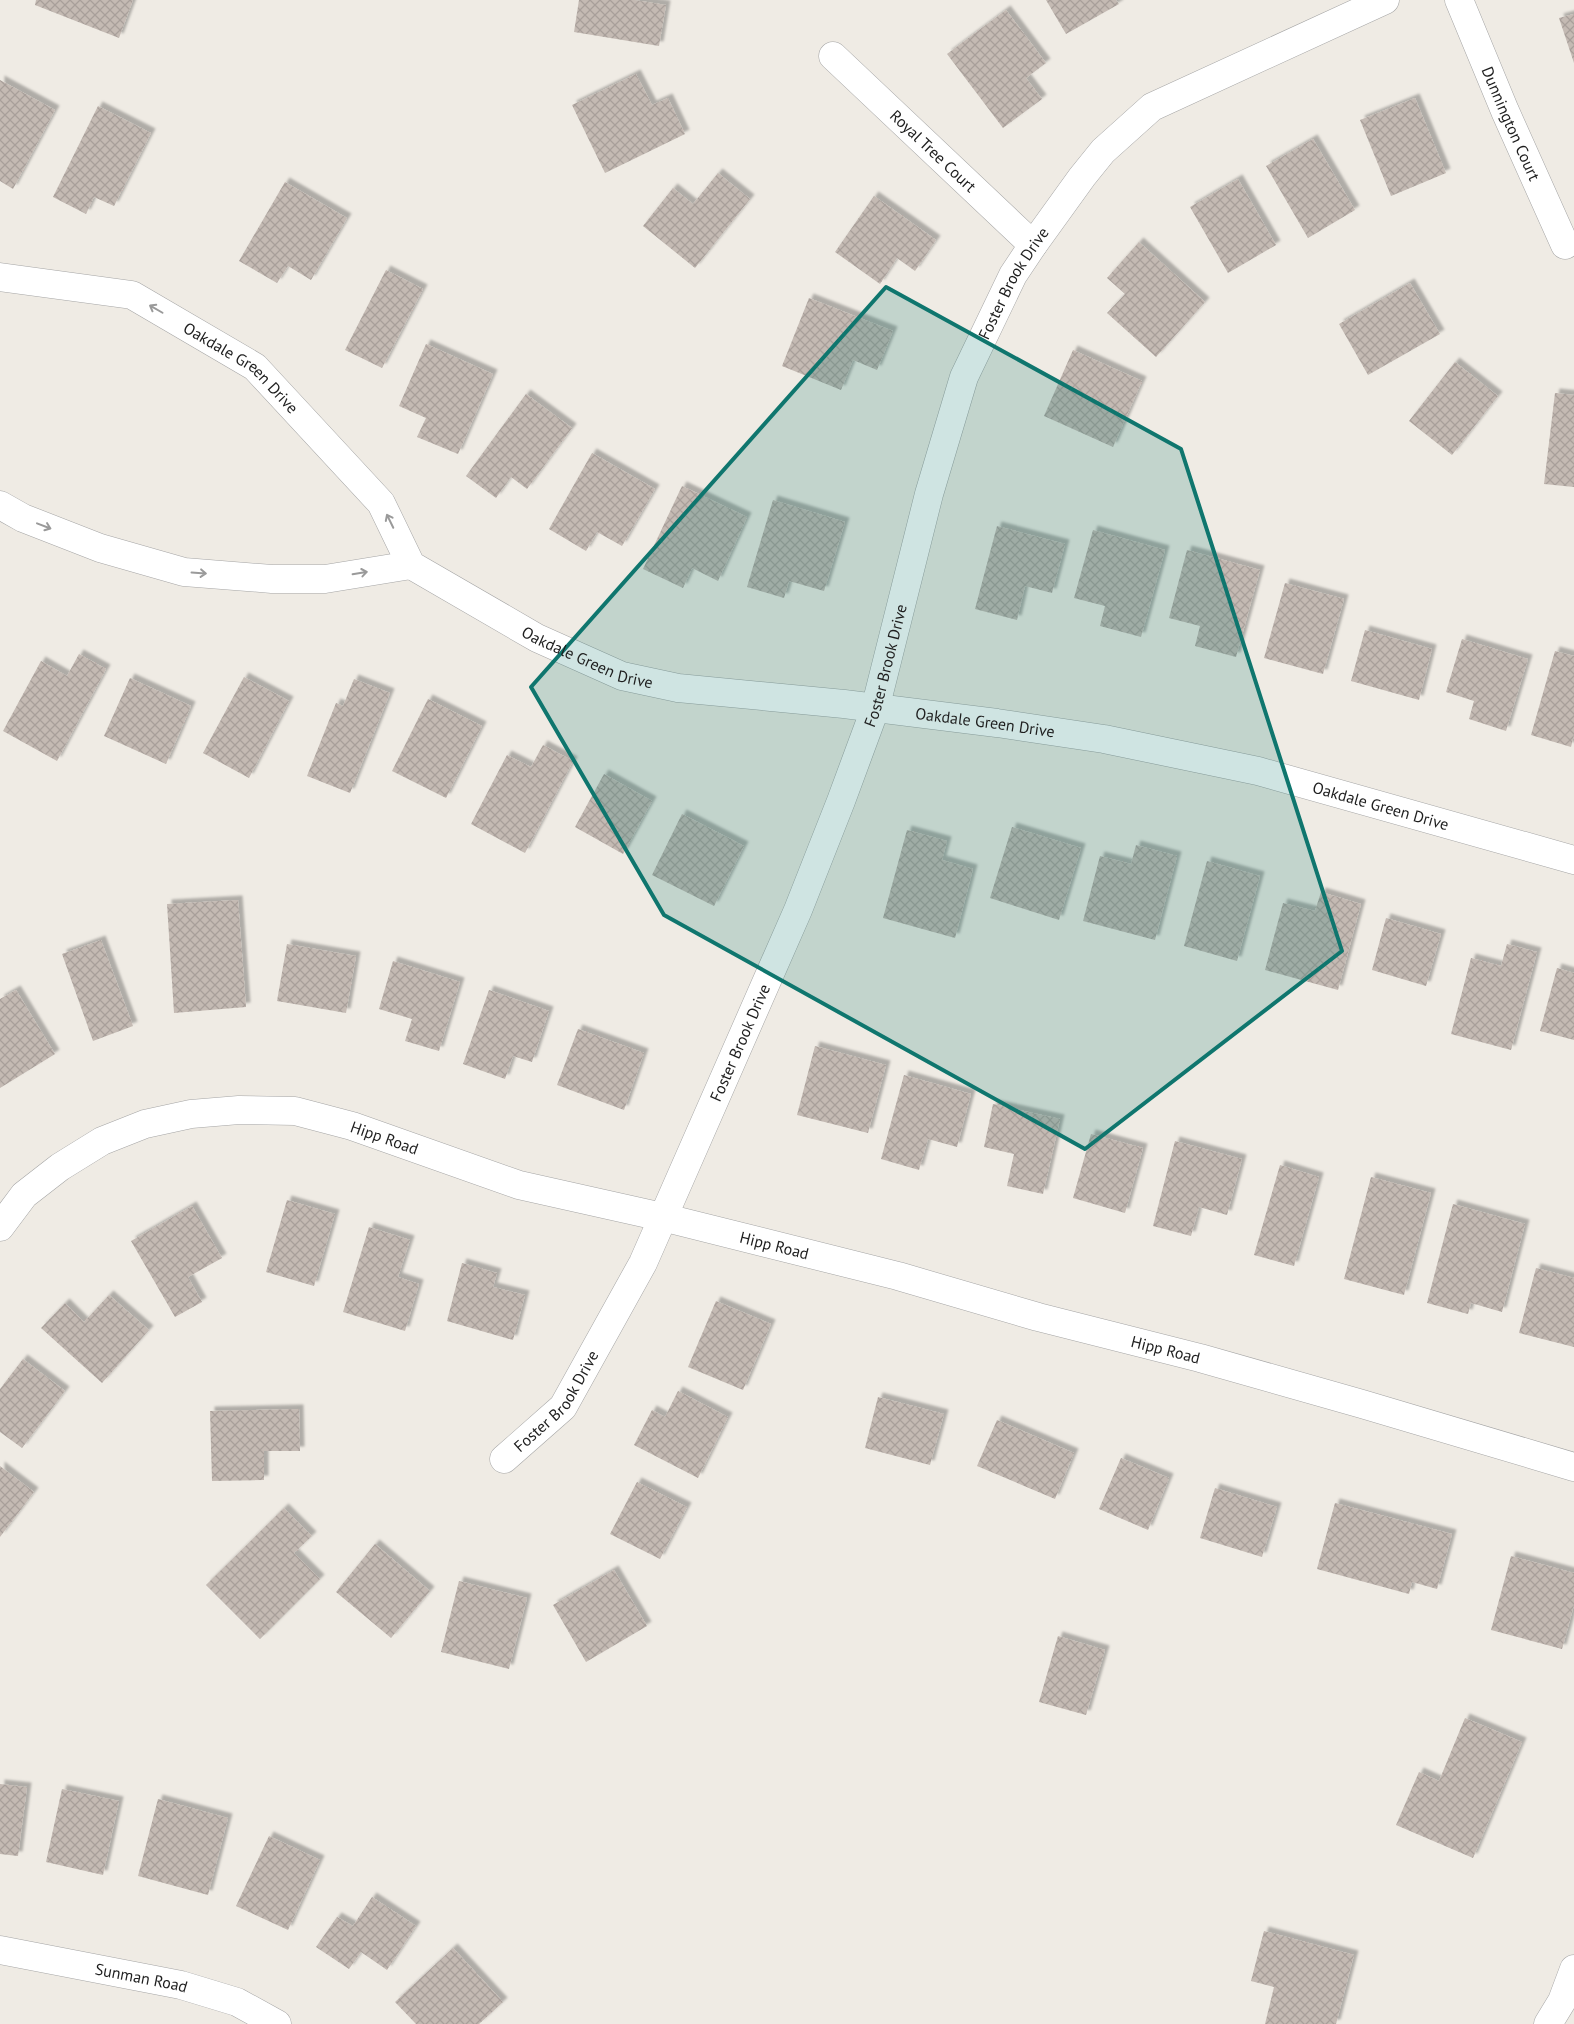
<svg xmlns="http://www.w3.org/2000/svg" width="1574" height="2024" font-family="'PT Sans',sans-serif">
  <defs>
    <pattern id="building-cross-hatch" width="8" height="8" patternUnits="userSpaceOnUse" patternTransform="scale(1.25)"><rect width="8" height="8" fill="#c4bab3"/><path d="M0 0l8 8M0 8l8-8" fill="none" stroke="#a89f9a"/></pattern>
    <filter id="shadow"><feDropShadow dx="4.5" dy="-4.5" stdDeviation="1" flood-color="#0004"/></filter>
  </defs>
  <rect width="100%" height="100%" fill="#efebe4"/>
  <!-- building -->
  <path fill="url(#building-cross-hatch)" filter="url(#shadow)" d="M 36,0 L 133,0 L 119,38 L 35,5 Z
    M 579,0 L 634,0 L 666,5 L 659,46 L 574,32 Z
    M 1046,0 L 1116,0 L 1119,4 L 1066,34 Z
    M 1006,10 L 1046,63 L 1026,78 L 1042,99 L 1003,128 L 947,54 Z
    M 1574,14 L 1574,63 L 1559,18 Z
    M 636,74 L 652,105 L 668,98 L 685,134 L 605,173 L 572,105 Z
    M 0,80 L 55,110 L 13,189 L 0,181 Z
    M 1415,98 L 1446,173 L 1391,196 L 1360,120 Z
    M 98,106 L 151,133 L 114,206 L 94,197 L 86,214 L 53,197 Z
    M 1313,139 L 1355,210 L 1308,238 L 1266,166 Z
    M 718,173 L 750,199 L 695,268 L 643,226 L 673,188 L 693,204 Z
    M 1238,179 L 1276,245 L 1228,273 L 1190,207 Z
    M 285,182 L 347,218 L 311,280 L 288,266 L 277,283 L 239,261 Z
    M 874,196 L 936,240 L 915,271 L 897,258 L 880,284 L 835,252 Z
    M 1139,242 L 1205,302 L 1156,357 L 1107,313 L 1125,294 L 1107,278 Z
    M 386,270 L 423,289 L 382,368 L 345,350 Z
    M 1410,283 L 1440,334 L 1368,375 L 1339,324 Z
    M 809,298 L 893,331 L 877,370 L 853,360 L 841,390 L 782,366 Z
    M 426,344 L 493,374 L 458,454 L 417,437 L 426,418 L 399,406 Z
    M 1073,350 L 1142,381 L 1113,447 L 1044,416 Z
    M 1455,362 L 1498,396 L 1452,455 L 1409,421 Z
    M 1555,393 L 1574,395 L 1574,487 L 1544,484 Z
    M 526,394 L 572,428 L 527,489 L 511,477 L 496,498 L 466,476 Z
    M 592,453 L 655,489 L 622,546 L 597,532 L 586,551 L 549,529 Z
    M 682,486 L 747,517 L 718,581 L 692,568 L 683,588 L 643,569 Z
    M 773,500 L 845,522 L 824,591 L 789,581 L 784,598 L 747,587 Z
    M 997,526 L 1065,544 L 1052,593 L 1025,586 L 1017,620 L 975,609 Z
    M 1093,530 L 1165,550 L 1141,637 L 1100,626 L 1105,606 L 1074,598 Z
    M 1187,550 L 1260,570 L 1236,657 L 1195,646 L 1200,626 L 1169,618 Z
    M 1285,583 L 1344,599 L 1323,674 L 1264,658 Z
    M 1365,630 L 1432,649 L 1419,700 L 1351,681 Z
    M 1462,639 L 1528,659 L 1506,731 L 1469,719 L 1474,701 L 1446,692 Z
    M 1555,651 L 1574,656 L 1574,735 L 1571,747 L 1531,735 Z
    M 79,654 L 106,669 L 57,761 L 3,731 L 41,661 L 67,676 Z
    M 244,677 L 289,701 L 249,778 L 203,753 Z
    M 130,678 L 191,706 L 166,764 L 104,736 Z
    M 354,679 L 390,693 L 350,793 L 307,776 L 336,703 L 343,706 Z
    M 428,699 L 482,726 L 446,798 L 392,771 Z
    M 543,745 L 573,761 L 525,853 L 471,824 L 507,755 L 531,767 Z
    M 604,774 L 652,801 L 623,854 L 575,827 Z
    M 682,814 L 744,846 L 714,906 L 652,875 Z
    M 1012,827 L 1081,848 L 1059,920 L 990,898 Z
    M 907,830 L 947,841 L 942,860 L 973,869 L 955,938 L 883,918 Z
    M 1136,845 L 1177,856 L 1155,940 L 1083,921 L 1100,856 L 1131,864 Z
    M 1207,861 L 1260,876 L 1237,961 L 1184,946 Z
    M 1321,892 L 1361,904 L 1338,990 L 1265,970 L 1283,903 L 1315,911 Z
    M 238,900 L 246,1007 L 174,1013 L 167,904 Z
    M 1386,918 L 1441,934 L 1426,986 L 1372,970 Z
    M 101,940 L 133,1026 L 93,1041 L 62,954 Z
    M 287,944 L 356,956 L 346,1013 L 277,1001 Z
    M 1507,944 L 1537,952 L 1511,1050 L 1451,1034 L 1471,958 L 1501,966 Z
    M 393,961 L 460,982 L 439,1051 L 405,1041 L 412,1019 L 379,1009 Z
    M 1557,968 L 1574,973 L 1574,1040 L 1540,1031 Z
    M 16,990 L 55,1054 L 0,1088 L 0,999 Z
    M 489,990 L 549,1011 L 532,1062 L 513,1056 L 505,1079 L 463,1064 Z
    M 578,1029 L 644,1053 L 624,1110 L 557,1085 Z
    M 815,1046 L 886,1065 L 868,1133 L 797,1115 Z
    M 904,1075 L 971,1094 L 957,1147 L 928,1139 L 919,1170 L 881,1159 Z
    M 993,1104 L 1060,1119 L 1043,1194 L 1007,1186 L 1014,1154 L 984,1147 Z
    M 1091,1134 L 1143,1148 L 1125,1213 L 1073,1198 Z
    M 1175,1141 L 1242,1159 L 1227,1215 L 1199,1207 L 1191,1236 L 1153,1226 Z
    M 1280,1165 L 1319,1177 L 1294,1266 L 1254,1255 Z
    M 1371,1177 L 1431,1193 L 1404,1295 L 1344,1279 Z
    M 287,1200 L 335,1214 L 314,1286 L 266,1272 Z
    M 1453,1204 L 1525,1224 L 1502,1312 L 1471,1303 L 1468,1314 L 1427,1303 Z
    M 192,1206 L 222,1258 L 188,1277 L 202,1302 L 175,1317 L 131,1241 Z
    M 369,1227 L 410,1240 L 398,1277 L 419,1284 L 405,1331 L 343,1312 Z
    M 462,1263 L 497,1273 L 493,1287 L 525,1295 L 513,1340 L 447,1321 Z
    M 1536,1268 L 1574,1278 L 1574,1347 L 1519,1333 Z
    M 109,1295 L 149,1330 L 102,1383 L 41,1328 L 65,1303 L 84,1322 Z
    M 716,1301 L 771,1324 L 743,1390 L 688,1367 Z
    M 23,1359 L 65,1391 L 22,1448 L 0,1432 L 0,1389 Z
    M 678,1391 L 728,1417 L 698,1478 L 634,1445 L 652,1410 L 665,1417 Z
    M 878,1397 L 944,1414 L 930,1465 L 865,1448 Z
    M 299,1409 L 300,1451 L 264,1451 L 264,1480 L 212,1481 L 210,1411 Z
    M 997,1420 L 1074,1453 L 1055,1499 L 977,1466 Z
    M 1121,1458 L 1169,1478 L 1148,1530 L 1099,1509 Z
    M 0,1466 L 34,1492 L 0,1537 Z
    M 637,1482 L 687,1507 L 660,1559 L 610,1534 Z
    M 1215,1488 L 1277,1507 L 1262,1557 L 1200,1538 Z
    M 1335,1503 L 1452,1534 L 1437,1589 L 1412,1582 L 1409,1594 L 1317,1569 Z
    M 284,1508 L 312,1536 L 294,1553 L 320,1579 L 260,1639 L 206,1585 Z
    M 375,1544 L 430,1591 L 391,1638 L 336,1592 Z
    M 1511,1556 L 1574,1573 L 1574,1605 L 1562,1649 L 1491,1630 Z
    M 614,1570 L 647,1626 L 586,1662 L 553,1605 Z
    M 459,1581 L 527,1598 L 509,1669 L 441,1652 Z
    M 1058,1636 L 1105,1650 L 1086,1715 L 1039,1702 Z
    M 1465,1718 L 1522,1742 L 1473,1858 L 1396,1825 L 1419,1772 L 1439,1781 Z
    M 0,1784 L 27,1787 L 18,1856 L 0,1854 Z
    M 62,1789 L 119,1801 L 103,1875 L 46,1862 Z
    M 158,1799 L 228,1818 L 208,1895 L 138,1876 Z
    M 269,1836 L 320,1860 L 288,1930 L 236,1906 Z
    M 372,1897 L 416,1926 L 387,1970 L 361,1952 L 349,1969 L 316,1947 L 337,1917 L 353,1926 Z
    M 1264,1931 L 1354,1955 L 1336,2024 L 1265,2024 L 1274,1987 L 1251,1981 Z
    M 453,1948 L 503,2002 L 479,2024 L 416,2024 L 395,2002 Z"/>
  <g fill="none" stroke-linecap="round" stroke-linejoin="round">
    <!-- street casing -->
    <g stroke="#a5a5a5" stroke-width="29">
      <g id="street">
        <path id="s1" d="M 1459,0 L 1505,111 L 1565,245"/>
        <path id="s2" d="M 833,56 L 1033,245"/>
        <path id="s3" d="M 0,277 L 132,295 L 255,367 L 381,503 L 411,565 L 537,638 L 622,676 L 678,688 L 844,704 L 997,723 L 1104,739 L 1258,771 L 1574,860"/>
        <path d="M 0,505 L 23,518 L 100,548 L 184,572 L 272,579 L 325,579 L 411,565"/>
        <path id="s4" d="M 0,1227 L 24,1195 L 60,1167 L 102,1141 L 145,1124 L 191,1114 L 239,1110 L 295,1111 L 352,1126 L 519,1185 L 662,1217 L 898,1276 L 1038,1317 L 1200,1358 L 1362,1404 L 1574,1467"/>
        <path id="s5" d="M 504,1459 L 563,1407 L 643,1263 L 798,910 L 841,801 L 875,709 L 929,494 L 964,377 L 1013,275 L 1033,245 L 1082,177 L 1103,151 L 1152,107 L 1385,0"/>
        <path id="s6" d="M 0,1950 L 181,1985 L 237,2002 L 277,2024"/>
        <path d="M 1548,2024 L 1562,2001 L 1574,1969"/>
      </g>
    </g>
    <!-- street -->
    <use href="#street" stroke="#fff" stroke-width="28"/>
  </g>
  <!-- one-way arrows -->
  <defs><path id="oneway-shaft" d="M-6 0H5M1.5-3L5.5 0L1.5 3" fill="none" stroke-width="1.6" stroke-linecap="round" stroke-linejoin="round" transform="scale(1.25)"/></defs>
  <g stroke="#9a9a9a">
    <use href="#oneway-shaft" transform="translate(156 309) rotate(-150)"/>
    <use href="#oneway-shaft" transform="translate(390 521) rotate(-116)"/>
    <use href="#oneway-shaft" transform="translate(44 526) rotate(21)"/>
    <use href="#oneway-shaft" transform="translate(199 573) rotate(4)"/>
    <use href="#oneway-shaft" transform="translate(360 573) rotate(-9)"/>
  </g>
  <!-- marked area -->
  <path fill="#0f766e" fill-opacity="0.2" stroke="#0f766e" stroke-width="4" stroke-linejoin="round" d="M 886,287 L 1181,449 L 1342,951 L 1085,1149 L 664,915 L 531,687 Z"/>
  <g text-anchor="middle" stroke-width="4.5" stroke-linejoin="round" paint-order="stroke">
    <!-- street labels -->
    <g font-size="16" fill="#1e1e1e" stroke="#fff">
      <text dy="6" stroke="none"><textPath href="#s1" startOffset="134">Dunnington Court</textPath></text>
      <text dy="6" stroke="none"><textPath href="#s2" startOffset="138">Royal Tree Court</textPath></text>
      <text dy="6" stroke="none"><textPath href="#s5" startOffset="1294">Foster Brook Drive</textPath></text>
      <text dy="6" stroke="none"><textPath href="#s3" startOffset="265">Oakdale Green Drive</textPath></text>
      <text dy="6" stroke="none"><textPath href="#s3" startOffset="730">Oakdale Green Drive</textPath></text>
      <text dy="6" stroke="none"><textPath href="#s5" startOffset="889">Foster Brook Drive</textPath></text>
      <text dy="6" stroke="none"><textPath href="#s3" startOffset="1135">Oakdale Green Drive</textPath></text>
      <text dy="6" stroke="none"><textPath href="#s3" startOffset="1540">Oakdale Green Drive</textPath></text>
      <text dy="6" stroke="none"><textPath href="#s5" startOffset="484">Foster Brook Drive</textPath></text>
      <text dy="6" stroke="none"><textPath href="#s4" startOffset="426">Hipp Road</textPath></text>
      <text dy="6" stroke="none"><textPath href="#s4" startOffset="831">Hipp Road</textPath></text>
      <text dy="6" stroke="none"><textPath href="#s4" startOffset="1236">Hipp Road</textPath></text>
      <text dy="6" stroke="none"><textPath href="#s5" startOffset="79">Foster Brook Drive</textPath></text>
      <text dy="6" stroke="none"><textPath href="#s6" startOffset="144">Sunman Road</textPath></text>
    </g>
  </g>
</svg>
